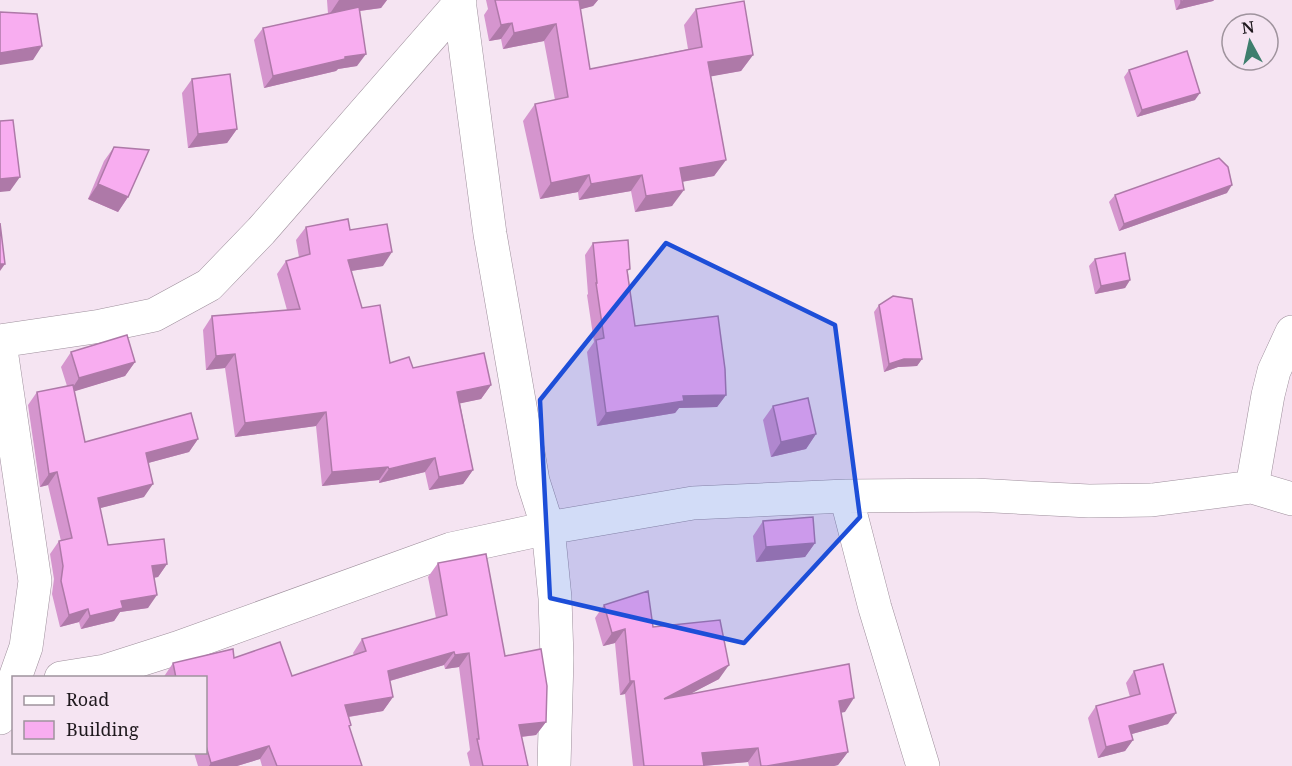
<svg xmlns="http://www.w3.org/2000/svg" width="1292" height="766" font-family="'Noto Serif',serif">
  <rect width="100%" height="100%" fill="#f5e4f2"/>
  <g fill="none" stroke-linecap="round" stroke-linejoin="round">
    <!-- minor casing -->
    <g stroke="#9e8f9c" stroke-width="34">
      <path id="minor" d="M 459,0 L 490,234 L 533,481 L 548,528 L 555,598 L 557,658 L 554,766
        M 0,341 L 101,326 L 154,315 L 209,285 L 261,231 L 460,3
        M 0,343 L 35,581 L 26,647 L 15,678
        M 1252,487 L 1268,395 L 1274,371 L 1292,332
        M 846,496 L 875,608 L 923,766
        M 61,678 L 105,671 L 177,648 L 451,549 L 548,528 L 693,503 L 846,496 L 975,495 L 1089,501 L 1152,500 L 1252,487 L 1292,499
        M 0,718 L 14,683"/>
    </g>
    <!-- minor -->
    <use href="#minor" stroke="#fff" stroke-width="33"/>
  </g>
  <!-- wall -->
  <path fill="#d595ce" d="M 327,0 L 387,0 L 381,8 L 360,11 L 357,66 L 338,69 L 336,71 L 264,88 L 254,40 L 263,28 L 328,14 Z
    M 486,0 L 598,0 L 593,6 L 580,9 L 590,69 L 688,49 L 684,25 L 696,9 L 753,55 L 741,71 L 711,76 L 726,160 L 714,176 L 682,182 L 672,206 L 635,212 L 631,191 L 579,200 L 578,192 L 540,199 L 523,121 L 535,104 L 555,100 L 544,41 L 503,49 L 501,39 L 489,41 L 484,15 L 488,9 Z
    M 1174,0 L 1214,0 L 1213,1 L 1176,10 Z
    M 1129,70 L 1195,100 L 1137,117 L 1124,77 Z
    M 192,79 L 237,129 L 227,143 L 188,148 L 182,93 Z
    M 114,147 L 128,197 L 118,212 L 88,199 L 104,161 Z
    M 1227,193 L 1119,231 L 1109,202 L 1115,195 Z
    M 306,227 L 350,230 L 383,266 L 351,271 L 362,308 L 390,363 L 491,385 L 481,399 L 460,403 L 473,470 L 463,484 L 429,490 L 425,472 L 379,483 L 379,480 L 322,486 L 316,426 L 235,437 L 225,368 L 206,370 L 203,330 L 212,316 L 287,310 L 277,274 L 286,261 L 299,257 L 296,240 Z
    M 593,243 L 628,273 L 635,326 L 726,395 L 717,407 L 679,408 L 675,413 L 597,426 L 587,352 L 594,342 L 587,295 L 588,294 L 585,255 Z
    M 1095,259 L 1130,280 L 1125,288 L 1095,294 L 1089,266 Z
    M 879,305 L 922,359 L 917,366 L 898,367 L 884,372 L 874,312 Z
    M 71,352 L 135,362 L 125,376 L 74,391 L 85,442 L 198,439 L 189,452 L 148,463 L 144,497 L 100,508 L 108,545 L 167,564 L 158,577 L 154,578 L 148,608 L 120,612 L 114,621 L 81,629 L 79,622 L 60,627 L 52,594 L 54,579 L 50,554 L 59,541 L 61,541 L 48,485 L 40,487 L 28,405 L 37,392 L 67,386 L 61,367 Z
    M 773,406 L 816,434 L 806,449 L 771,457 L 763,420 Z
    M 763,521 L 815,543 L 805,557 L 756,562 L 753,536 Z
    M 438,563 L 505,656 L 546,722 L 536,735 L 522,737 L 528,766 L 470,766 L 467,753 L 470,750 L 459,667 L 445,669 L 444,665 L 390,681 L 393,697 L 383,711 L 349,717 L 349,727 L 362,766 L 262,766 L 260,759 L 237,766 L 198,766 L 194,753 L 206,753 L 206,678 L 163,678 L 173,663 L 234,658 L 292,676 L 354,655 L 353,653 L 362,639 L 436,618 L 428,577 Z
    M 604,605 L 653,627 L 719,679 L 689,694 L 845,712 L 841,712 L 848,752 L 838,765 L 834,766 L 749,766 L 748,762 L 704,766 L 633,766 L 625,694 L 620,695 L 615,643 L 603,646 L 595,618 Z
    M 1134,671 L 1168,724 L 1132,734 L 1133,740 L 1125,751 L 1098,758 L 1088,718 L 1096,706 L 1130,697 L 1126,683 Z"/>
  <!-- shaded-wall -->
  <path fill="#ae79a8" d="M 339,0 L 387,0 L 381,8 L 329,15 Z
    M 576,0 L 598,0 L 593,6 L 567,13 Z
    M 1191,0 L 1214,0 L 1213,1 L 1176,10 L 1181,2 Z
    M 512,23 L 501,39 L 489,41 L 501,25 Z
    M 556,24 L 544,41 L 503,49 L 514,33 Z
    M 42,46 L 33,60 L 0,65 L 0,53 Z
    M 366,54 L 357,66 L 338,69 L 336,71 L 264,88 L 273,76 L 345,57 Z
    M 753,55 L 741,71 L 697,79 L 708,62 Z
    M 1200,93 L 1195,100 L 1137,117 L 1142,110 Z
    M 237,129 L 227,143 L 188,148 L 198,134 Z
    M 726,160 L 714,176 L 669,184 L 680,168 Z
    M 589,175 L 578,192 L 540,199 L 551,183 Z
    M 642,175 L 631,191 L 579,200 L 591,184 Z
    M 20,177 L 10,191 L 0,192 L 0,179 Z
    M 98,184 L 128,197 L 118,212 L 88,199 Z
    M 1232,185 L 1227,193 L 1119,231 L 1124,224 Z
    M 684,190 L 672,206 L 635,212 L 646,196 Z
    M 392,252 L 383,266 L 338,273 L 348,260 Z
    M 0,264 L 5,264 L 0,271 Z
    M 1130,280 L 1125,288 L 1095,294 L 1101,286 Z
    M 235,354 L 225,368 L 206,370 L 216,356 Z
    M 904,359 L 922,359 L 917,366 L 898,367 L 884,372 L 889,364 Z
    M 135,362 L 125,376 L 69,393 L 79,378 Z
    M 491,385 L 481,399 L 448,406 L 457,392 Z
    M 726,395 L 717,407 L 679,408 L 675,413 L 597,426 L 606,413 L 640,407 L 683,396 Z
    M 326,412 L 316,426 L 235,437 L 245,423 Z
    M 816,434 L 806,449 L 771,457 L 781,442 Z
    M 198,439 L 189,452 L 137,466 L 146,453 Z
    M 435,458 L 425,472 L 379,483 L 389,469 Z
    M 388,467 L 379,480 L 322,486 L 332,472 Z
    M 473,470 L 463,484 L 429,490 L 439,477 Z
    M 57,472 L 48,485 L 40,487 L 49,474 Z
    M 153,484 L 144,497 L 89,511 L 98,498 Z
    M 815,543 L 805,557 L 756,562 L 766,547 Z
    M 167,564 L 158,577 L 143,579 L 152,566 Z
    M 157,595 L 148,608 L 120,612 L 114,621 L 81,629 L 90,616 L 121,601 Z
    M 88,609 L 79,622 L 60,627 L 69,615 Z
    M 625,629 L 615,643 L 603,646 L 612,633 Z
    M 454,652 L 444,665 L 379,684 L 388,671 Z
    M 469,653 L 459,667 L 445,669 L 455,655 Z
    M 729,665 L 719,679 L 654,713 L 664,699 Z
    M 630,681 L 634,681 L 625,694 L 620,695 Z
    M 393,697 L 383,711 L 335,719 L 345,705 Z
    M 854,698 L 845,712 L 830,715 L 839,701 Z
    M 1176,713 L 1168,724 L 1121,737 L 1129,726 Z
    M 546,722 L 536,735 L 510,738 L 519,725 Z
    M 1133,740 L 1125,751 L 1098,758 L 1106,747 Z
    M 269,746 L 260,759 L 237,766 L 209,766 L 211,763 Z
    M 758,748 L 748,762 L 702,766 L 702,753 Z
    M 848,752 L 838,765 L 834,766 L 767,766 Z"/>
  <!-- building -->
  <path fill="#f8adf0" stroke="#ae79a8" stroke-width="1.5" d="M 495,0 L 579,0 L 590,69 L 702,47 L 696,9 L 744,1 L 753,55 L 708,62 L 726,160 L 680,168 L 684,190 L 646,196 L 642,175 L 591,184 L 589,175 L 551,183 L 535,104 L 568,97 L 556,24 L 514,33 L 512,23 L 501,25 Z
    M 1181,0 L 1191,0 L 1181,2 Z
    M 359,7 L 366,54 L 345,57 L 345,59 L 273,76 L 263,28 Z
    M 0,12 L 37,14 L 42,46 L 0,53 Z
    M 1187,51 L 1200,93 L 1142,110 L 1129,70 Z
    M 230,74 L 237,129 L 198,134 L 192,79 Z
    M 13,120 L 20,177 L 0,179 L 0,121 Z
    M 114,147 L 149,150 L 128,197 L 98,184 Z
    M 1219,158 L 1228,167 L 1232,185 L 1124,224 L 1115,195 Z
    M 348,219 L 350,230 L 387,224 L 392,252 L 348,260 L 362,308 L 380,305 L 390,363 L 409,357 L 413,368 L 484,353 L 491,385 L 457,392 L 473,470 L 439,477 L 435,458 L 389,469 L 388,467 L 332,472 L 326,412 L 245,423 L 235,354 L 216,356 L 212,316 L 300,309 L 286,261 L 310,254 L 306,227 Z
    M 0,223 L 5,264 L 0,264 Z
    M 628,240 L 630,269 L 627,270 L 635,326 L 718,316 L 725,369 L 726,395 L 683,396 L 684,401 L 606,413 L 596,340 L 604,338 L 596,283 L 597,283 L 593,243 Z
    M 1125,253 L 1130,280 L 1101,286 L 1095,259 Z
    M 893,296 L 912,299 L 922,359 L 904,359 L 889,364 L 879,305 Z
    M 127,335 L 135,362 L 79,378 L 71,352 Z
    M 73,385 L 85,442 L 191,413 L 198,439 L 146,453 L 153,484 L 98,498 L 108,545 L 164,539 L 167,564 L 152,566 L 157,595 L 121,601 L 123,608 L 90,616 L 88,609 L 69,615 L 61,581 L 63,566 L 59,541 L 72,538 L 57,472 L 49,474 L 37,392 Z
    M 808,398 L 816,434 L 781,442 L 773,406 Z
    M 813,517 L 815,543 L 766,547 L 763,521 Z
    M 486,554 L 505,656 L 541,649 L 547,686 L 546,722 L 519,725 L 528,766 L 483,766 L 477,739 L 479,739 L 469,653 L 455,655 L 454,652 L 388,671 L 393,697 L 345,705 L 351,725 L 349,726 L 362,766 L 277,766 L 269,746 L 211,763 L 206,746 L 206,678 L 176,678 L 173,663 L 233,649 L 234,658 L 280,642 L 292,676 L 366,651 L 362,639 L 447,615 L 438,563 Z
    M 648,591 L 653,627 L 720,620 L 729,665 L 664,699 L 849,664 L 854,698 L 839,701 L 848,752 L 767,766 L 761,766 L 758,748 L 702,753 L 704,766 L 644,766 L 634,681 L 630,681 L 625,629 L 612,633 L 604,605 Z
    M 1163,664 L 1176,713 L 1129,726 L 1133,740 L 1106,747 L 1096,706 L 1140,694 L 1134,671 Z"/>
  <!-- marked area -->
  <path fill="#1d4ed8" fill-opacity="0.2" stroke="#1d4ed8" stroke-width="4.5" stroke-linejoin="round" d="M 666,243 L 835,325 L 860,517 L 744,643 L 550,598 L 540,400 Z"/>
  <!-- legend -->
  <rect x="12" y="676" width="195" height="78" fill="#f5e4f2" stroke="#9f939d" stroke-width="1.5"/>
  <rect x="24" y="696" width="30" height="9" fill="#ffffff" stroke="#9f939d" stroke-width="1.5"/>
  <text x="66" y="706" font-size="18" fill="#1f191e">Road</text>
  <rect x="24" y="721" width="30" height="18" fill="#f8adf0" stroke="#9f939d" stroke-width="1.5"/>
  <text x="66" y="736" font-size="18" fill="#1f191e">Building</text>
  <!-- north arrow -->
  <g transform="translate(1250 42) rotate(352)"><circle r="28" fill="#f5e4f2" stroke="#9f939d" stroke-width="1.5"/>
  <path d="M0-4.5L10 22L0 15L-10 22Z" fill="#3e7e6d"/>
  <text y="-9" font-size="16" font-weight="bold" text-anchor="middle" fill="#1f191e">N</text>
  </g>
</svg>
